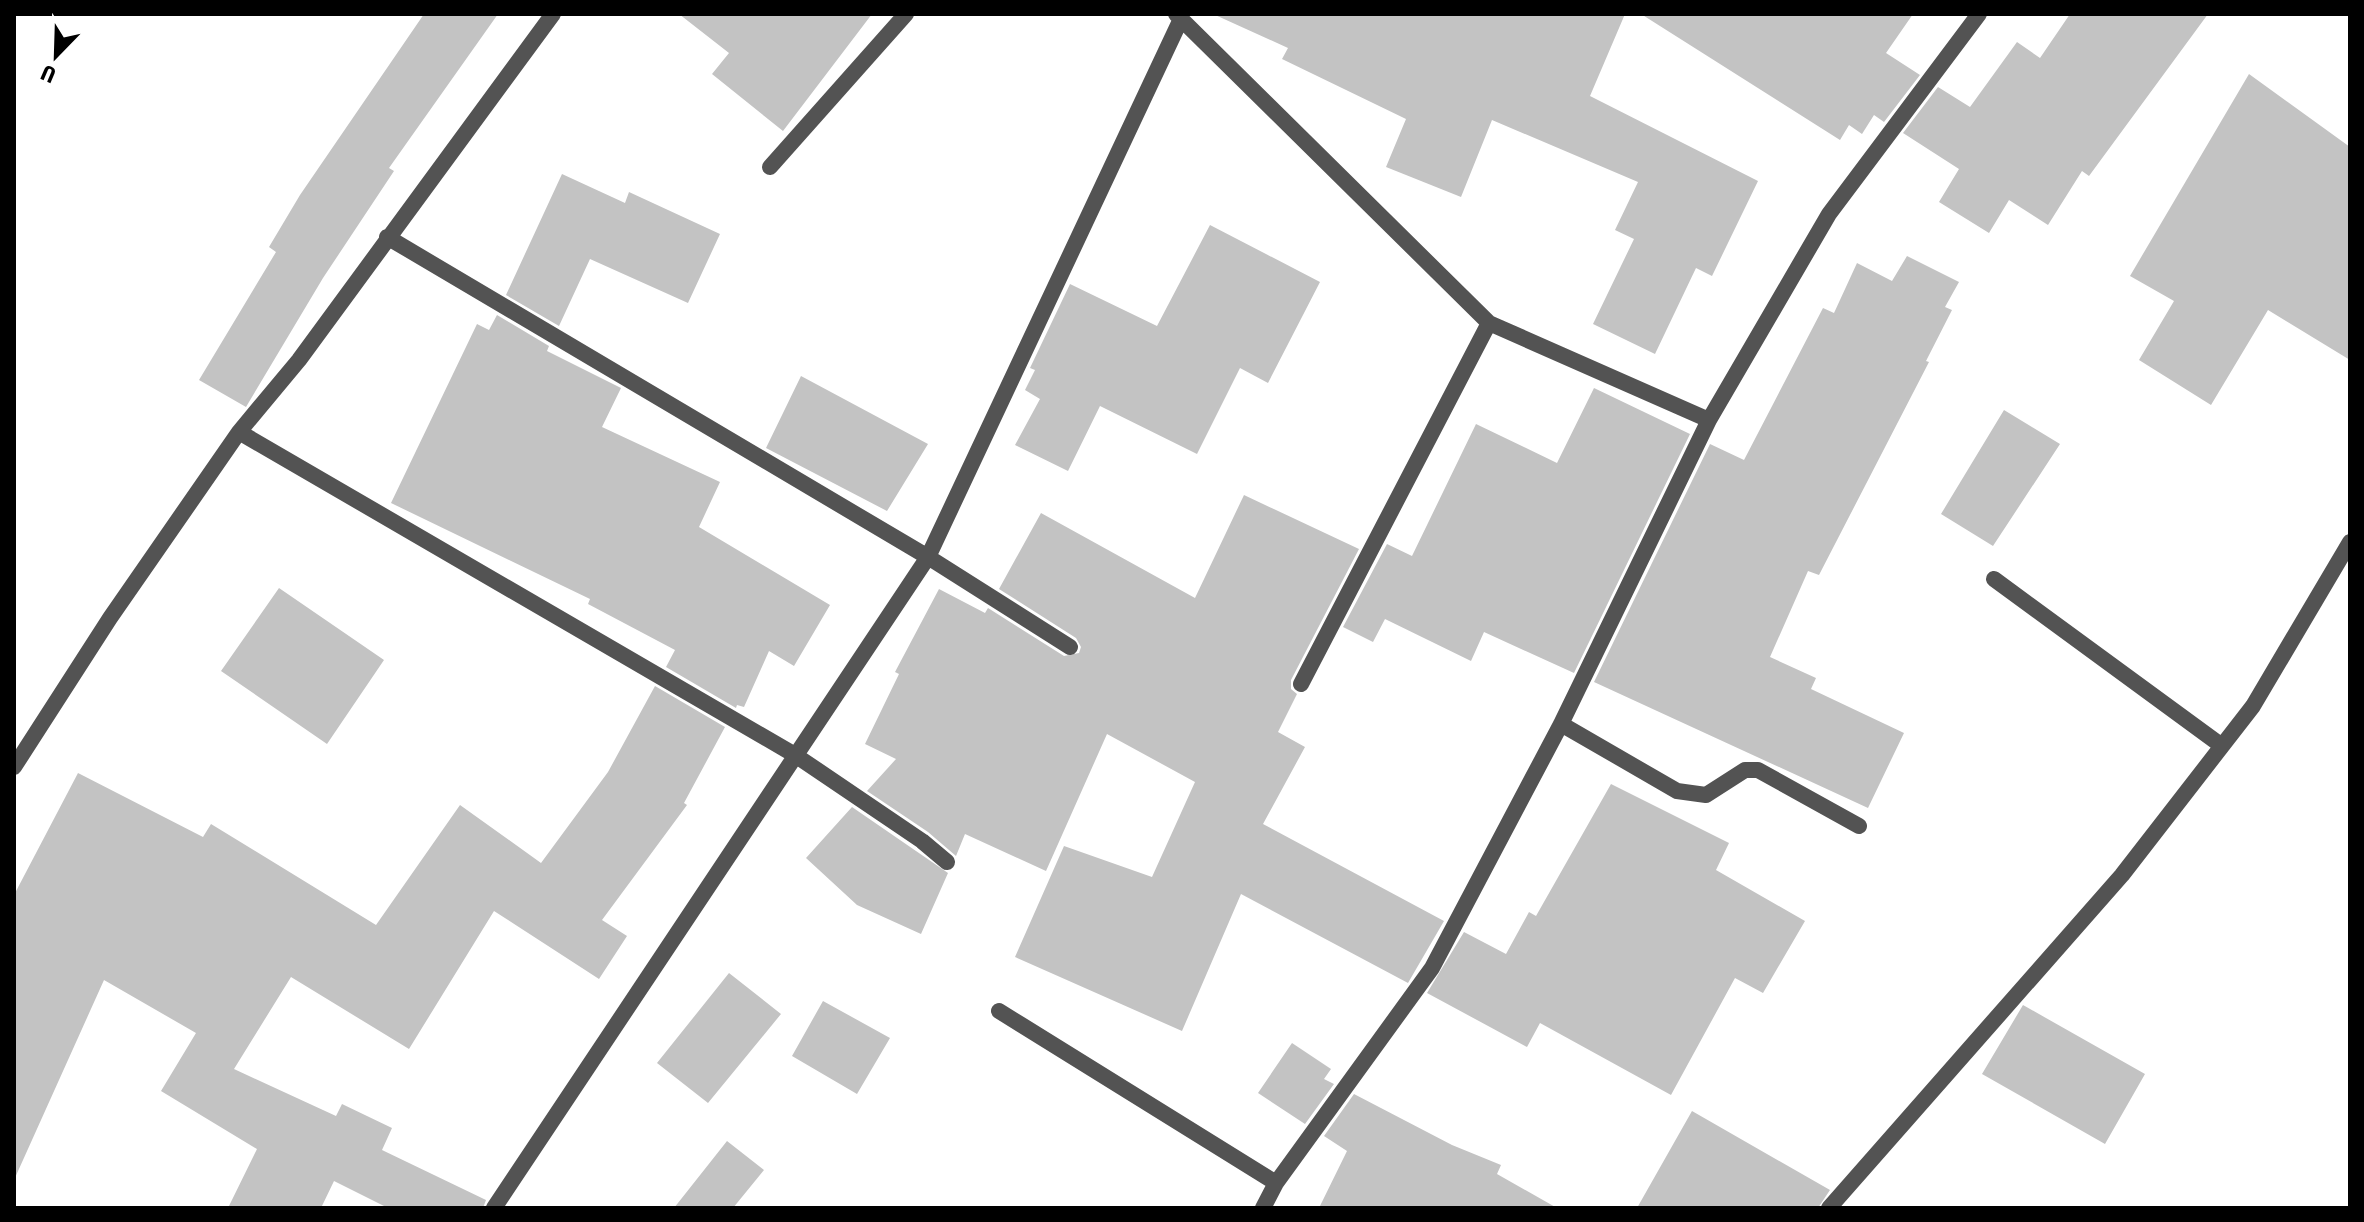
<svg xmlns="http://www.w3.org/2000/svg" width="2364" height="1222" font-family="'Fira Sans Condensed',sans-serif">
  <rect width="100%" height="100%" fill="#fff"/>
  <!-- building -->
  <path fill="#c3c3c3" d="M 424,14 L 498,14 L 389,168 L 394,171 L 323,278 L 246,407 L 199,380 L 276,252 L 269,247 L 300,195 Z
    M 679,14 L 872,14 L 783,131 L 712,74 L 729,53 Z
    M 1213,14 L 1625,14 L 1590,96 L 1758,181 L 1712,276 L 1696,268 L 1655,354 L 1593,324 L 1634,239 L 1615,230 L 1638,182 L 1492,120 L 1461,197 L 1386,167 L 1406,119 L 1282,59 L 1288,48 Z
    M 1641,14 L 1913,14 L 1886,53 L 1920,75 L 1884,122 L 1874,115 L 1862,134 L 1849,125 L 1840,140 Z
    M 2070,14 L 2208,14 L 2089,176 L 2082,171 L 2048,225 L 2009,200 L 1989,233 L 1939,202 L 1959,169 L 1903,133 L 1938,87 L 1970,107 L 2017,42 L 2040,58 Z
    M 2249,74 L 2350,147 L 2350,360 L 2268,310 L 2211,405 L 2139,360 L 2174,301 L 2130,276 Z
    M 562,174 L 625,203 L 629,192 L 720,234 L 688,303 L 590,259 L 559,326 L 506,295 Z
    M 1210,225 L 1320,282 L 1268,383 L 1240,368 L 1197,454 L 1100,406 L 1068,471 L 1015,445 L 1040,399 L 1025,390 L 1035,370 L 1030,368 L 1070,284 L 1157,326 Z
    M 1907,256 L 1959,282 L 1945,307 L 1952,310 L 1926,361 L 1929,362 L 1819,575 L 1808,571 L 1770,657 L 1816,678 L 1811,689 L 1904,733 L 1868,808 L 1594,682 L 1710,444 L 1744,460 L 1823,308 L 1834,313 L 1857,263 L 1892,281 Z
    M 497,315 L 549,346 L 547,351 L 621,388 L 602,427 L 720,482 L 699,527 L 830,605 L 794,666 L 769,651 L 744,707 L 737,705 L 736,708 L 666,667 L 675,650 L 588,604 L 590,599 L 391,503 L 477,324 L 489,330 Z
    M 801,376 L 928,444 L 887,511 L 766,448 Z
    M 1594,388 L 1690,434 L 1574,673 L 1484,632 L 1471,661 L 1385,619 L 1373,642 L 1343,627 L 1387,544 L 1412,556 L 1476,424 L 1557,463 Z
    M 2004,410 L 2060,444 L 1993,546 L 1941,514 Z
    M 1244,495 L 1359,549 L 1291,680 L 1291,689 L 1297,694 L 1278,732 L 1305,747 L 1263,824 L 1444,921 L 1408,983 L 1241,894 L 1182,1031 L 1015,957 L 1064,846 L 1152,877 L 1195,782 L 1107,734 L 1046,871 L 965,834 L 956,856 L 928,832 L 867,791 L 896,759 L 865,744 L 899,674 L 895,672 L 939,589 L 985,613 L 988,608 L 1064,656 L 1079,653 L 1081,647 L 1076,638 L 999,589 L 1041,513 L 1195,598 Z
    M 279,588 L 384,660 L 327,744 L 221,671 Z
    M 655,686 L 725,727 L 684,803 L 687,805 L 602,920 L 627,936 L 599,979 L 494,911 L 409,1049 L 291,977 L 234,1069 L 336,1116 L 342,1104 L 392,1128 L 382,1150 L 486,1200 L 483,1208 L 388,1208 L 334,1181 L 321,1208 L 228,1208 L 257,1149 L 161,1091 L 196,1033 L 104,980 L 14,1180 L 14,895 L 78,773 L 203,837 L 211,824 L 376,925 L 460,805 L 541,863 L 608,772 Z
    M 1611,784 L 1729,843 L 1716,870 L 1805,921 L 1763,993 L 1735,978 L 1671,1095 L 1540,1023 L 1527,1047 L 1427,993 L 1464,932 L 1506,954 L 1529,912 L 1536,916 Z
    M 852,807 L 948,873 L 921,934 L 857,905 L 806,858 Z
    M 729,973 L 781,1014 L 708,1103 L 657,1063 Z
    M 823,1001 L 890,1038 L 857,1094 L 792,1056 Z
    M 2023,1005 L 2145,1074 L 2105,1144 L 1982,1074 Z
    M 1292,1043 L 1331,1069 L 1324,1079 L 1334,1084 L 1305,1124 L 1258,1093 Z
    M 1354,1094 L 1452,1145 L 1501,1165 L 1497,1174 L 1557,1208 L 1319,1208 L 1347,1151 L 1324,1136 Z
    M 1692,1111 L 1830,1190 L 1818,1208 L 1637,1208 Z
    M 727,1141 L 764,1170 L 733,1208 L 674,1208 Z"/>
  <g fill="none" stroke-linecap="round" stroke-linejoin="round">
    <!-- minor -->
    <path stroke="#535353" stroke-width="16" d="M 1176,14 L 1489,323 L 1709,420
      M 770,167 L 906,14
      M 387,237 L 928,557 L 1070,647
      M 239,432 L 795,755 L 922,841 L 947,862
      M 1994,579 L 2222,746
      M 1301,684 L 1489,323
      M 1561,724 L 1677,791 L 1706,795 L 1745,770 L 1758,770 L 1859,826
      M 14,767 L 110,618 L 239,432 L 299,360 L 553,14
      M 999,1011 L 1276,1183
      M 494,1208 L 928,557 L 1181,19
      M 1263,1208 L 1276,1183 L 1432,968 L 1561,724 L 1709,420 L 1829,214 L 1979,14
      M 1829,1208 L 2122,875 L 2253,706 L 2350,542"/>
  </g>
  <!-- border -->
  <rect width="2364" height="1222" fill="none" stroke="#000000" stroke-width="32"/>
  <!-- north arrow -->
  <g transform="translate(56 56) rotate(203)" stroke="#ffffff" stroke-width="6" paint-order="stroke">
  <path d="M0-6L14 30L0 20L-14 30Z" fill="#000000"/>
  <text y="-12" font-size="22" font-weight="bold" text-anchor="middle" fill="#000000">U</text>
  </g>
</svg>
